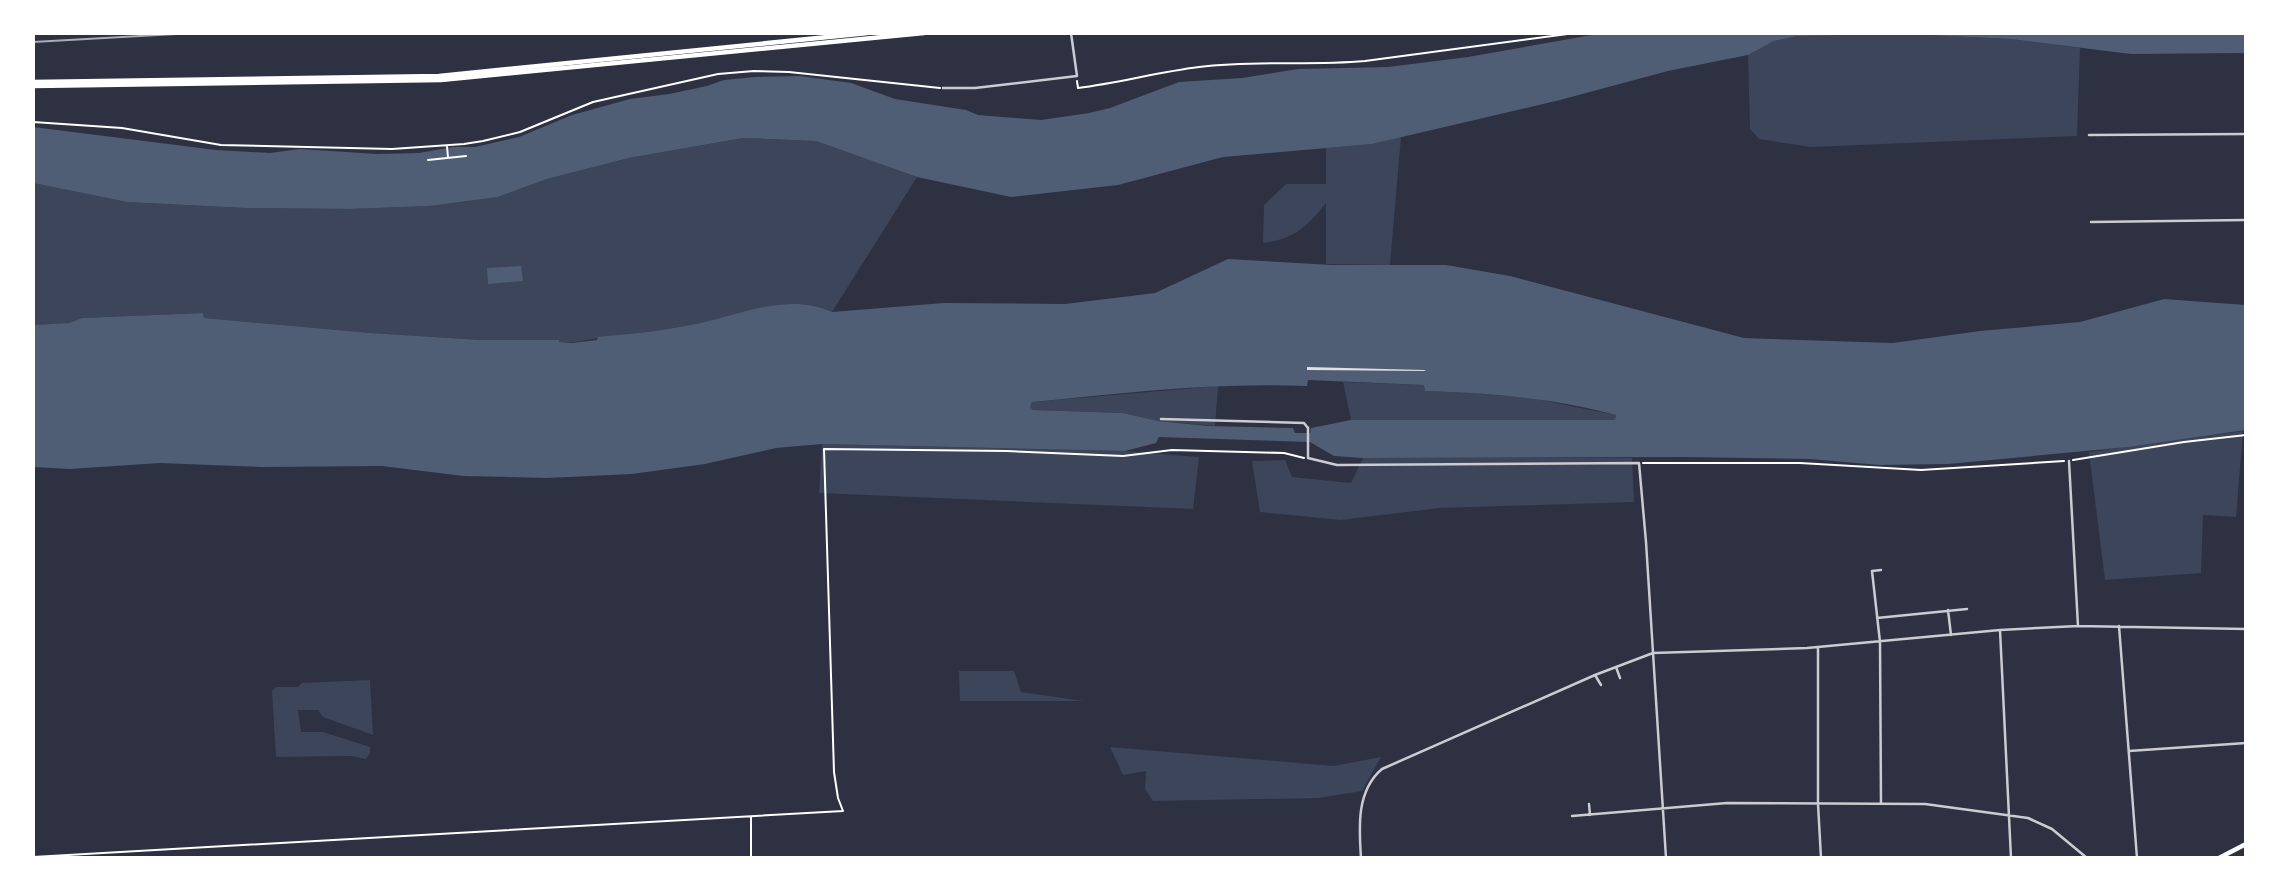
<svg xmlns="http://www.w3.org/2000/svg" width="2279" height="891" font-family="Helvetica,sans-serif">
  <rect width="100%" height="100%" fill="#2d3142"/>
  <!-- green -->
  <path fill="#3c4559" d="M 1906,34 L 2011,39 L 2080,48 L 2077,136 L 1811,147 L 1759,139 L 1750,129 L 1748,55 L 1774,41 L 1797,36 Z
    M 1401,137 L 1390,265 L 1326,264 L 1326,203 C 1307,227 1294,239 1263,243 L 1264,205 L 1286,184 L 1326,184 L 1326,148 L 1372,144 Z
    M 743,138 L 816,141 L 917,177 L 832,312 C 793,295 762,309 723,318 C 686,327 649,332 611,336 C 593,338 578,344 558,342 L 558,340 L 481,340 L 371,333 L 204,318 L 203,313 L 82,318 L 69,323 L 33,325 L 33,183 L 127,202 L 245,208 L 349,209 L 430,206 L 498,197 L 547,179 L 629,158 Z
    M 1343,382 L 1425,385 L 1426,391 L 1474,393 L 1531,398 L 1616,415 L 1615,420 L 1351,420 Z
    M 1218,386 L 1215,426 L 1158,421 L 1123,413 L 1033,410 L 1029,407 L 1032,402 Z
    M 2243,431 L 2236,517 L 2203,515 L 2201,573 L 2105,580 L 2089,452 Z
    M 822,444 L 1125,451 L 1199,457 L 1193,509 L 819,493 Z
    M 1363,458 L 1632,458 L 1634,502 L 1439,508 L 1341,520 L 1260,512 L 1252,461 L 1285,460 L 1292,477 L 1351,483 Z
    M 959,671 L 1014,671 L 1021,692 L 1084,701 L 960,701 Z
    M 370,680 L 373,735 L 323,717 L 318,710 L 298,710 L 301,732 L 323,732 L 370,747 L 370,753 L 366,759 L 351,756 L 276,757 L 272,691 L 276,687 L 298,687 L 302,683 Z
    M 1110,747 L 1334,766 L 1381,757 L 1362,791 L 1319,798 L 1153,801 L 1145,789 L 1146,771 L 1123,775 Z"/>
  <!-- water -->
  <path fill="#4f5d75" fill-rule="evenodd" d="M 1603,33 L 2246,33 L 2246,53 L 2131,54 L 2011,39 L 1906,34 L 1797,36 L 1774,41 L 1748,55 L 1668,71 L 1560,100 L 1372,144 L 1223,157 L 1118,185 L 1011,197 L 917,177 L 816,141 L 743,138 L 629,158 L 547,179 L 498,197 L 430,206 L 349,209 L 245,208 L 127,202 L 33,183 L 33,127 L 216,150 L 270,153 L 300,149 L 377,154 L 419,153 L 453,147 L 475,147 L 519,137 L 572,115 L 630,99 L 669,94 L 707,86 L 724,80 L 755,77 L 800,76 L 851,83 L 895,99 L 966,110 L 978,115 L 1041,120 L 1089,113 L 1110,108 L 1179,82 L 1242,78 L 1298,69 L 1388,67 L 1468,57 Z
    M 1228,259 L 1332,265 L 1446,265 L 1510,276 L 1744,338 L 1893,343 L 1980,331 L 2080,322 L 2164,299 L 2246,305 L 2246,430 L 2128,447 L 1948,464 L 1879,465 L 1810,459 L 1684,457 L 1363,458 L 1334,456 L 1310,442 L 1159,437 L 1156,443 L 1125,451 L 822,444 L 776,448 L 705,464 L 632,474 L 547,478 L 463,476 L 382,466 L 261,467 L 160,463 L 70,469 L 33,467 L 33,325 L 69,323 L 82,318 L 203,313 L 204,318 L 371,333 L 481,340 L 559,340 L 559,342 L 572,343 L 597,340 L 598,337 C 629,334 660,331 690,325 C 737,317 786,291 832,312 L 944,303 L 1065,304 L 1155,293 ZM 1308,380 L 1424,385 L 1425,391 C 1489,393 1555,398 1616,415 L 1615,420 L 1351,420 L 1311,428 L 1310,433 L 1295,433 L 1293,428 L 1208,426 L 1158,421 L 1123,413 L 1033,410 L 1030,407 L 1032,402 C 1123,393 1215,382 1307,386 Z
    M 521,266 L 523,281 L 488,284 L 487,268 Z"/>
  <!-- building -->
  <path fill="#e0e0e3" d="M 1307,367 L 1424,370 L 1426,371 L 1307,370 Z"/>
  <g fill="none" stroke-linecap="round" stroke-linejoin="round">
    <!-- path -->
    <path stroke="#fff" stroke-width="2" d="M 1077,81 L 1078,88 C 1119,83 1158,72 1199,67 C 1254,60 1310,66 1365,61 L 1575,33
      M 33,122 L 122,128 L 221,145 L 392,149 L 464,144 L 483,141 L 520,132 L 593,102 L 718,74 L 754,71 L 789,72 L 940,88
      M 447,146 L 448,158
      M 428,160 L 466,156
      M 2073,460 L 2184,442 L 2246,435
      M 1643,463 L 1800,463 L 1921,470 L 2064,461
      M 751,817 L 751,858
      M 33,857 L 843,811 L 838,798 L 834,772 L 824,449 L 1007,451 L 1123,456 L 1172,450 L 1284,453 L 1304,458"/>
    <!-- pedestrian -->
    <path stroke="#caccd0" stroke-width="2.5" d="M 1161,419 L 1304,423 L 1308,428"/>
    <!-- minor -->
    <path stroke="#caccd0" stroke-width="2.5" d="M 943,88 L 975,88 L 1077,76 L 1071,33
      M 2089,135 L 2246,134
      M 2091,222 L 2246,220
      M 1308,428 L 1308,458 L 1337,465 L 1639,463 L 1646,542 L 1666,858
      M 2069,461 L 2078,626
      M 1881,570 L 1872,571 L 1880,642 L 1881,804
      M 1948,610 L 1951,635
      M 1877,618 L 1967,609
      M 2119,626 L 2137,858
      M 2000,630 L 2011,858
      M 1818,648 L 1818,804 L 1821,858
      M 1616,667 L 1620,678
      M 1595,675 L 1601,685
      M 2129,751 L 2246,743
      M 1589,804 L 1590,815
      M 1572,816 L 1727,803 L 1925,804 L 2028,818 L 2052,829 L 2087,858
      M 1361,858 C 1359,828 1356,791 1382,769 L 1595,675 L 1653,653 L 1807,648 L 2000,630 L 2078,626 L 2246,629"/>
    <!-- primary -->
    <path stroke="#fff" stroke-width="4.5" d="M 33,82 L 439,76 L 868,33
      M 33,86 L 441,80 L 924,33
      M 2219,858 L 2246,844"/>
    <!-- rail -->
    <path stroke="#abadb3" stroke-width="2" d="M 33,42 L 194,33"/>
  </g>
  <!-- border -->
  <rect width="2279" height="891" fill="none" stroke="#ffffff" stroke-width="70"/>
</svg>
